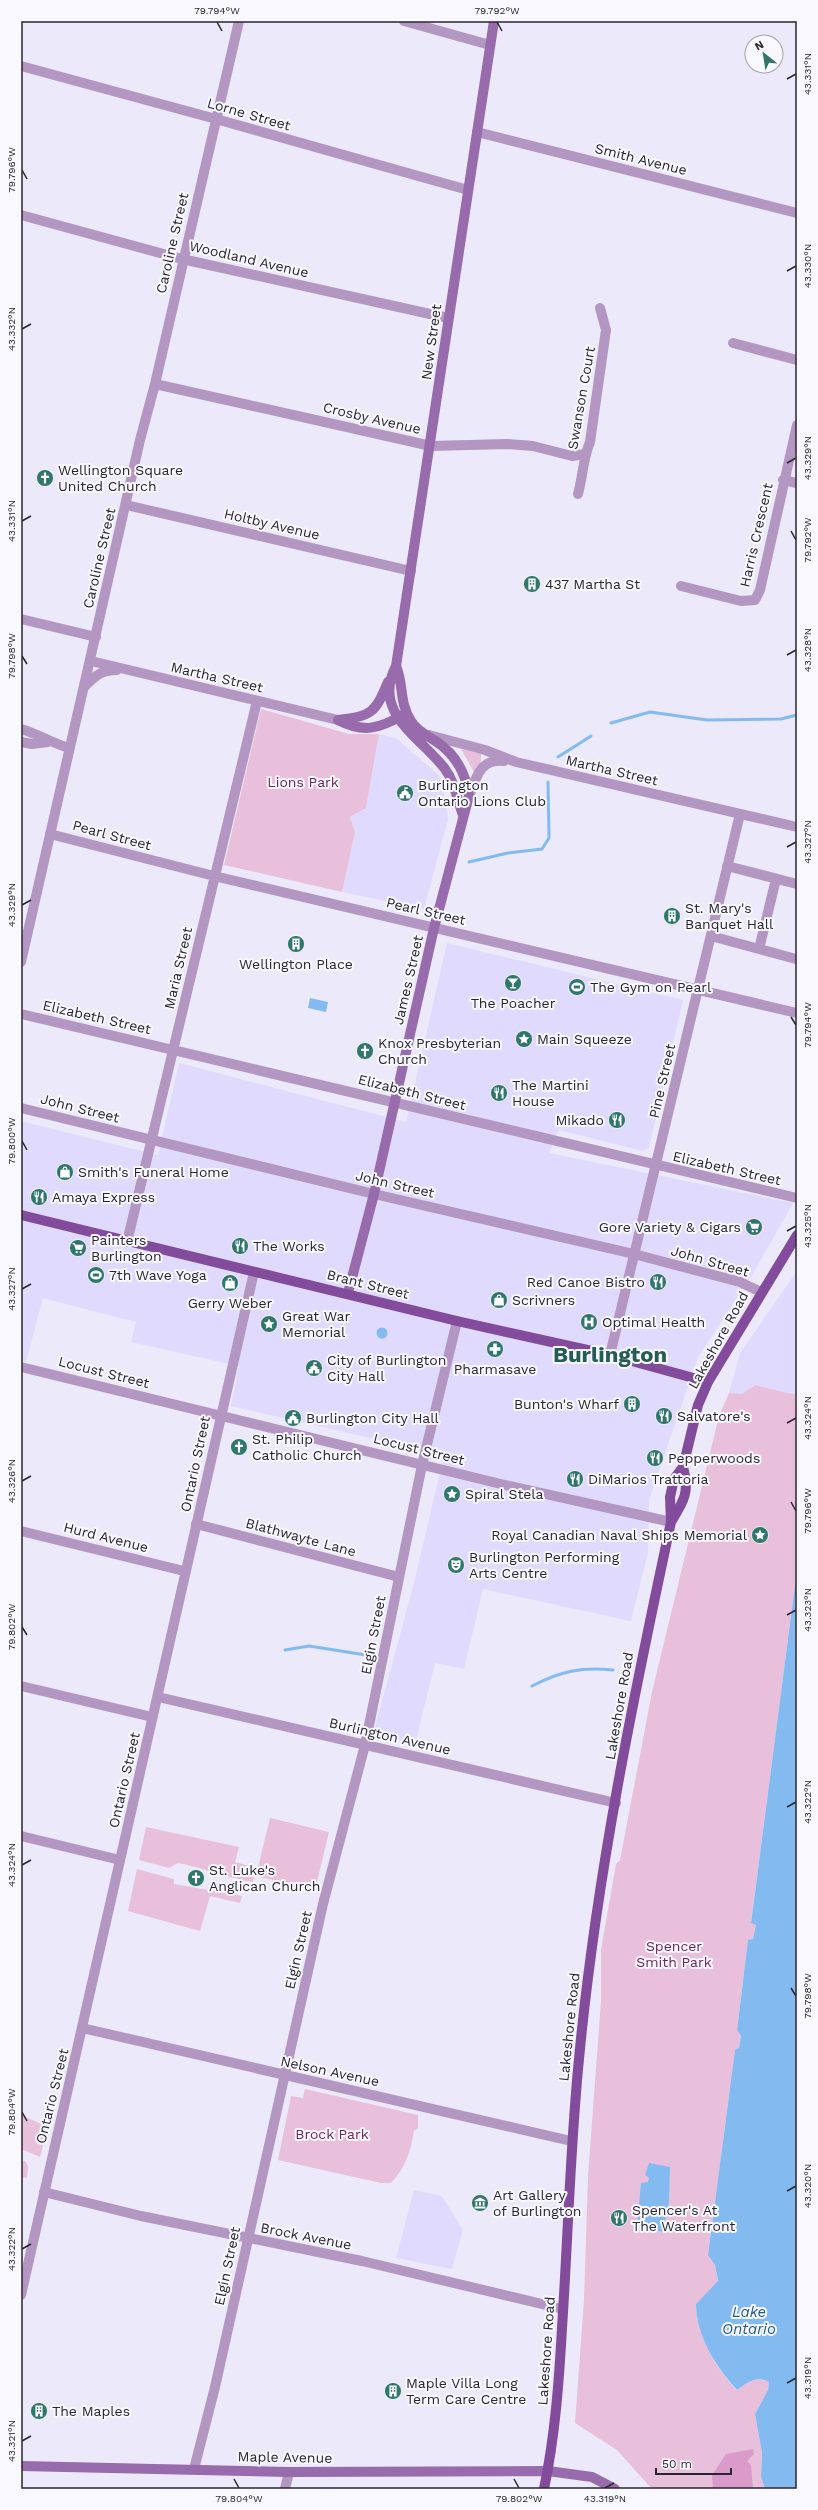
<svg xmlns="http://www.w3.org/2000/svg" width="818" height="2510" font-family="'Work Sans',sans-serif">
  <rect width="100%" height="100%" fill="#ece9fa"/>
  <!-- built -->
  <path fill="#e0dbfe" d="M 379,734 L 397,739 L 441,777 L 448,819 L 424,909 L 342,892 L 355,832 L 350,817 L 366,808 Z
    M 447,943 L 683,1000 L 649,1148 L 642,1151 L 559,1130 L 549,1153 L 793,1203 L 754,1272 L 698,1357 L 649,1500 L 648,1553 L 631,1621 L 483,1589 L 464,1669 L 435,1663 L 415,1744 L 373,1734 L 414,1583 L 444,1455 L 231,1406 L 239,1366 L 131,1342 L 136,1322 L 43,1298 L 26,1362 L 21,1360 L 21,1121 L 158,1155 L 179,1063 L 406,1122 Z
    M 797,1271 L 797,1395 L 755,1385 L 742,1394 L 729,1393 L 740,1353 Z
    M 414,2190 L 442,2196 L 463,2230 L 452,2269 L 396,2258 Z"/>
  <!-- green -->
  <path fill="#e8c0dc" d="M 261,709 L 349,734 L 379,734 L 366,808 L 350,817 L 355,832 L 342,892 L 224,865 Z
    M 461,749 L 481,754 L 481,762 L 474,772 Z
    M 755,1385 L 797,1395 L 797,1584 L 795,1585 L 751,1922 L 756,1925 L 753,1939 L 748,1940 L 737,2030 L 741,2036 L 739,2048 L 735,2050 L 708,2255 L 715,2265 L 718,2282 L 696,2304 C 696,2336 716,2367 736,2390 C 747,2384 756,2375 769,2382 L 768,2390 L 755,2414 L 762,2453 L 761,2477 L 765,2489 L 652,2489 L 617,2450 L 575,2423 L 584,2300 L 588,2176 L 601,2001 L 601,1950 L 616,1864 L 620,1860 L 652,1692 L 719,1416 L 729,1393 L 742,1394 Z
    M 270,1818 L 329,1832 L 315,1890 L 256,1876 Z
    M 146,1827 L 239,1847 L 235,1862 L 256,1868 L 253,1882 C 227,1878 204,1868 178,1863 L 169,1868 L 139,1860 Z
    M 137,1869 L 174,1879 L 174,1884 L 242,1896 L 240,1903 L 210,1896 L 200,1931 L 128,1911 Z
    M 305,2089 L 418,2115 L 418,2128 L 414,2131 C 411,2150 405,2169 391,2183 L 381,2183 L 278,2160 L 291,2096 L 303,2098 Z
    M 21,2115 L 48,2127 L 40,2157 L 21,2149 Z
    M 21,2161 L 25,2161 L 28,2166 L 27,2178 L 21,2177 Z"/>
  <!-- forest -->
  <path fill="#db9bca" d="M 753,2449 L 754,2454 L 747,2461 L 751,2465 L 753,2489 L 713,2489 L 712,2475 L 726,2454 Z"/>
  <!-- water -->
  <path fill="#83bbf1" d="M 310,998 L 328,1002 L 326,1012 L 308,1008 Z
    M376.5 1333a5.5 5.5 0 1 1 11 0a5.5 5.5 0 1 1-11 0Z
    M 797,1584 L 797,2489 L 765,2489 L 761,2477 L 762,2453 L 755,2414 L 768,2390 L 769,2382 C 757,2375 747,2383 737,2390 C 716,2367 696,2336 696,2304 L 718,2281 L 715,2265 L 708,2255 L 735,2050 L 739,2048 L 741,2036 L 737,2030 L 748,1940 L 753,1939 L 756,1925 L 751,1923 L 795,1585 Z
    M 649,2163 L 670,2167 L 669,2202 L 663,2232 L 637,2225 L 641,2183 L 648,2182 L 649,2178 L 645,2175 Z"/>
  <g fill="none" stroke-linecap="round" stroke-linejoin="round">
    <!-- stream -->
    <path stroke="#83bbf1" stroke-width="3" d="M 611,723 L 650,712 L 707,720 L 781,719 L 797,715
      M 558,757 L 591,736
      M 469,862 L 508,853 L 542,849 L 549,838 L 548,782
      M 285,1650 L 309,1646 L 366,1655
      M 532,1686 C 561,1671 581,1667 613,1670"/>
    <!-- minor -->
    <path stroke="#b396c2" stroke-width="10" d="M 404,21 L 490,45
      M 21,66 L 216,119 L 468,190
      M 477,132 L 797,213
      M 21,215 L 182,259 L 448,318
      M 733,343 L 797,360
      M 155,384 L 431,446 L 507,444 L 533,446 L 572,456 L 585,454
      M 783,480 L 797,483
      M 578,494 C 583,476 583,458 590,442 L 606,330 L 600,308
      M 126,505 L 411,571
      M 681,586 L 741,601 L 755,600 L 760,590 L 797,425
      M 21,619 L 96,637
      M 21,729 C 38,734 52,743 69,748
      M 21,742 L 32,744 L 48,742
      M 727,866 L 797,884
      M 711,936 L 796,959
      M 759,949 L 776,879
      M 21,962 L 140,440 L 155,384 L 239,21
      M 127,1242 L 257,701
      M 610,1355 L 740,814
      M 21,1367 L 501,1484 L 671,1522
      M 196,1524 L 399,1577
      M 21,1531 L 184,1571
      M 21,1686 L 152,1717
      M 158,1697 L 616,1803
      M 21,1836 L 120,1860
      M 285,2489 L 289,2472"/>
    <!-- tertiary -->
    <path stroke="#b396c2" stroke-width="10" d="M 91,661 L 338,720
      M 85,686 C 96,675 102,670 117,670
      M 429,735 L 485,750 L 516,762 L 797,827
      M 469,796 C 477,777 479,759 504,761
      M 50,834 L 214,876 L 797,1013
      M 21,1014 L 797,1198
      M 21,1108 L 374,1194 L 634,1254 L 740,1282 L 761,1292
      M 82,2028 L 571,2141
      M 44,2192 L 141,2216 L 362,2261 L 563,2309
      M 21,2295 C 100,1954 174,1612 254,1272
      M 194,2469 L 215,2387 L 323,1904 L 365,1745 L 422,1465 L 457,1321"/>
    <!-- secondary -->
    <path stroke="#976bac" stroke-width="10" d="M 338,720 C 372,716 375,713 388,682
      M 338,720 C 363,733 379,729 403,715
      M 463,815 C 457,800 455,782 445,769 C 422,738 371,713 396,666 L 494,21
      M 348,1293 L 374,1194 L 434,928 L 469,796 C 466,774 456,755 437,742 C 428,736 417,731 411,721 C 399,703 404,685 396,666
      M 21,2466 L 289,2472 L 548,2471 L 592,2477 L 615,2489"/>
    <!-- primary -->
    <path stroke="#824b9b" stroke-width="10" d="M 21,1215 L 457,1321 L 610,1355 L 708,1382
      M 671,1522 C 684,1501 690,1492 683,1467
      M 544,2489 C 555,2436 559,2382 562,2328 C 568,2238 570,2149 579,2059 C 596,1878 633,1699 671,1522 L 670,1497 L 674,1479 L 683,1467 L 698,1405 L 708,1382 L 797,1235"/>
  </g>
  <!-- ticks -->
  <path fill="none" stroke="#282631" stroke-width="1.5" d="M 217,22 L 222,31M 497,22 L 502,31M 787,79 L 796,74M 22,170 L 27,179M 787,271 L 796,266M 22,329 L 31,324M 787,463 L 796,458M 22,521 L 31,516M 791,531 L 796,540M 787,655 L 796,650M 22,656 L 27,664M 787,847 L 796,842M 22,905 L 31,900M 791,1017 L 796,1025M 22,1141 L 27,1150M 787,1231 L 796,1226M 22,1289 L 31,1284M 787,1423 L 796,1418M 22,1481 L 31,1476M 791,1502 L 796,1511M 787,1615 L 796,1610M 22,1627 L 27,1635M 787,1807 L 796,1802M 22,1865 L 31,1860M 791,1988 L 796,1996M 22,2112 L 27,2121M 787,2191 L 796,2186M 22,2249 L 31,2244M 787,2383 L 796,2378M 22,2441 L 31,2436M 234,2479 L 239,2488M 514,2479 L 519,2488M 605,2488 L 614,2483"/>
  <!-- icons -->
  <defs>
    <g id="church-disc" transform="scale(0.9)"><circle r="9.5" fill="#30766b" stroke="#f9f8fe"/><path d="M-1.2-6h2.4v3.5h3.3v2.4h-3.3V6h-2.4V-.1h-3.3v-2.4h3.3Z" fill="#fff"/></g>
    <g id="building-disc" transform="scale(0.9)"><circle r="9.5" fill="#30766b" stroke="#f9f8fe"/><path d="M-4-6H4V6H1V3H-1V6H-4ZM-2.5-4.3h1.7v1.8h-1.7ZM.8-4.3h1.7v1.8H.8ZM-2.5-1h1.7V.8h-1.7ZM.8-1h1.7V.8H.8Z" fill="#fff"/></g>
    <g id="civic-disc" transform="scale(0.9)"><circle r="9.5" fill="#30766b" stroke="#f9f8fe"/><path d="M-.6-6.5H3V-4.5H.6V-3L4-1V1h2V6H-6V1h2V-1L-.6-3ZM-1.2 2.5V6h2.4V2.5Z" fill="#fff"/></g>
    <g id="bar-disc" transform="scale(0.9)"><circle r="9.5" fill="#30766b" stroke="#f9f8fe"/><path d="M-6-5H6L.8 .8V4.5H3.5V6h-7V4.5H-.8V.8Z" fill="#fff"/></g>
    <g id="stadium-disc" transform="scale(0.9)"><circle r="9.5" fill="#30766b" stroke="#f9f8fe"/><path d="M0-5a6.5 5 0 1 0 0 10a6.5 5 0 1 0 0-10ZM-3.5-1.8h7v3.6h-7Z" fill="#fff"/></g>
    <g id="sight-disc" transform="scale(0.9)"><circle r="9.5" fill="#30766b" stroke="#f9f8fe"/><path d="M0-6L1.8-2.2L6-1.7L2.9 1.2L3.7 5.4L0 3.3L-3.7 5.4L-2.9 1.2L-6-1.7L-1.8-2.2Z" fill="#fff"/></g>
    <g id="restaurant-disc" transform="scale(0.9)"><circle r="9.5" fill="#30766b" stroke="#f9f8fe"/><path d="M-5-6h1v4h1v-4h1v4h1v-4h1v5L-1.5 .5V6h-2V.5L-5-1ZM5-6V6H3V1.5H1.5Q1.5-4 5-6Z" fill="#fff"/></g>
    <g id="shop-disc" transform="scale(0.9)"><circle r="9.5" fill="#30766b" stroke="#f9f8fe"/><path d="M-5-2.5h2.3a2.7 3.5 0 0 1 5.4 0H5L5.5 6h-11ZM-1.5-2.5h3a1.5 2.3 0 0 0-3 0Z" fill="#fff"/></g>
    <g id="supermarket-disc" transform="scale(0.9)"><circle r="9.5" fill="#30766b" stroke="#f9f8fe"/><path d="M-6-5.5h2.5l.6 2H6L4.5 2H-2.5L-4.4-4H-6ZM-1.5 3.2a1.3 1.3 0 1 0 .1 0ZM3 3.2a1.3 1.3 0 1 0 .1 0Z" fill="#fff"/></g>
    <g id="hospital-disc" transform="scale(0.9)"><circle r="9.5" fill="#30766b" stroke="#f9f8fe"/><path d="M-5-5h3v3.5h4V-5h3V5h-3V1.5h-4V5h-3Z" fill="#fff"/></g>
    <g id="pharmacy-disc" transform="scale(0.9)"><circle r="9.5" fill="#30766b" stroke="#f9f8fe"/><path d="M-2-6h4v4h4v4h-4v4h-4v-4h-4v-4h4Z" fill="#fff"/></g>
    <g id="theatre-disc" transform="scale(0.9)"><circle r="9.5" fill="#30766b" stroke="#f9f8fe"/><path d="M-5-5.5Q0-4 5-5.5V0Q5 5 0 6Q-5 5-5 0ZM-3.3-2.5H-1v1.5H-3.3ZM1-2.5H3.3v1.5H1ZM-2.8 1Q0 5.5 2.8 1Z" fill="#fff"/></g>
    <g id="museum-disc" transform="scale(0.9)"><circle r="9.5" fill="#30766b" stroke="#f9f8fe"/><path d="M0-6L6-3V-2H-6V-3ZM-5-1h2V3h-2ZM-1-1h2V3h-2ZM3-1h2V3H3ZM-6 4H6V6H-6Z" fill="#fff"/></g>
  </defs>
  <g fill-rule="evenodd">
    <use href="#church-disc" x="45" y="478"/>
    <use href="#building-disc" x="532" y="584"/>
    <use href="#civic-disc" x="405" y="793"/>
    <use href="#building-disc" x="672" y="916"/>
    <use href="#building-disc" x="296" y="944"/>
    <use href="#bar-disc" x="513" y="983"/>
    <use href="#stadium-disc" x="577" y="987"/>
    <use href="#sight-disc" x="524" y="1039"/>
    <use href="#church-disc" x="365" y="1051"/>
    <use href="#restaurant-disc" x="499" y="1093"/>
    <use href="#restaurant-disc" x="617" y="1120"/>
    <use href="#shop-disc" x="65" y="1172"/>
    <use href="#restaurant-disc" x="39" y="1197"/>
    <use href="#supermarket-disc" x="754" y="1227"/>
    <use href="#restaurant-disc" x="240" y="1246"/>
    <use href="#supermarket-disc" x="78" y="1248"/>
    <use href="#stadium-disc" x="96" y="1275"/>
    <use href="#restaurant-disc" x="658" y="1282"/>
    <use href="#shop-disc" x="230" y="1283"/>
    <use href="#shop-disc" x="499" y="1300"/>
    <use href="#hospital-disc" x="589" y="1322"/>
    <use href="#sight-disc" x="269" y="1324"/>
    <use href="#pharmacy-disc" x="495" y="1349"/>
    <use href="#civic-disc" x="314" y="1368"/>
    <use href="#building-disc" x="632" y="1404"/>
    <use href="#restaurant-disc" x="664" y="1416"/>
    <use href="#civic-disc" x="293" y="1418"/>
    <use href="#church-disc" x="239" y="1447"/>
    <use href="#restaurant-disc" x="655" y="1458"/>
    <use href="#restaurant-disc" x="575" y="1479"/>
    <use href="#sight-disc" x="452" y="1494"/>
    <use href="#sight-disc" x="760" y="1535"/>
    <use href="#theatre-disc" x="456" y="1565"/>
    <use href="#church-disc" x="196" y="1878"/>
    <use href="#museum-disc" x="480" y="2203"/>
    <use href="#restaurant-disc" x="619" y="2218"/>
    <use href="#building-disc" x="393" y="2391"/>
    <use href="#building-disc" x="39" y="2411"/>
  </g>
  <g text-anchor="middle" stroke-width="4" stroke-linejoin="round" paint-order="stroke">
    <!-- street labels -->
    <g font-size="14" fill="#282631" stroke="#f9f8fe">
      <text transform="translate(249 114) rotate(16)" y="5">Lorne Street</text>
      <text transform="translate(641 159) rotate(14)" y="5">Smith Avenue</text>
      <text transform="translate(172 243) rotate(-77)" y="5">Caroline Street</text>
      <text transform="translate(249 259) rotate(13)" y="5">Woodland Avenue</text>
      <text transform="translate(431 342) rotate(-82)" y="5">New Street</text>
      <text transform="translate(581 398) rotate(-80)" y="5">Swanson Court</text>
      <text transform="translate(372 418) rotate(13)" y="5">Crosby Avenue</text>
      <text transform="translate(272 524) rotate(13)" y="5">Holtby Avenue</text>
      <text transform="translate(756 535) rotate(-77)" y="5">Harris Crescent</text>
      <text transform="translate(99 558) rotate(-77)" y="5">Caroline Street</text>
      <text transform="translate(217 677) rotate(13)" y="5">Martha Street</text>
      <text transform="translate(612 770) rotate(13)" y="5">Martha Street</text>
      <text transform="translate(112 835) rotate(15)" y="5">Pearl Street</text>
      <text transform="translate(426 911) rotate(13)" y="5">Pearl Street</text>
      <text transform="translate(178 968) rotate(-77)" y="5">Maria Street</text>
      <text transform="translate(408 980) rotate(-77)" y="5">James Street</text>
      <text transform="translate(97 1017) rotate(13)" y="5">Elizabeth Street</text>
      <text transform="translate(662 1081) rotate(-77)" y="5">Pine Street</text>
      <text transform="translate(412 1092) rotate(14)" y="5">Elizabeth Street</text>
      <text transform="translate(80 1108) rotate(14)" y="5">John Street</text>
      <text transform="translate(727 1168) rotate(13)" y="5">Elizabeth Street</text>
      <text transform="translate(395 1184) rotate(13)" y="5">John Street</text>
      <text transform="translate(710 1261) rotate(16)" y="5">John Street</text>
      <text transform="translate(368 1284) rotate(14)" y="5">Brant Street</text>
      <text transform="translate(718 1340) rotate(-61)" y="5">Lakeshore Road</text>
      <text transform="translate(104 1372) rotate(14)" y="5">Locust Street</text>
      <text transform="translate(419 1449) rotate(14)" y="5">Locust Street</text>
      <text transform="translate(195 1464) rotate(-78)" y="5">Ontario Street</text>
      <text transform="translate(106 1537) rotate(14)" y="5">Hurd Avenue</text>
      <text transform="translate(301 1537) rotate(15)" y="5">Blathwayte Lane</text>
      <text transform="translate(373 1635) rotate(-79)" y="5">Elgin Street</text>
      <text transform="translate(619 1706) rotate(-80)" y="5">Lakeshore Road</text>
      <text transform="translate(390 1736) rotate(13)" y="5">Burlington Avenue</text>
      <text transform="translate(124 1780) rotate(-77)" y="5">Ontario Street</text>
      <text transform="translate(298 1950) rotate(-77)" y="5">Elgin Street</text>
      <text transform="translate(569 2027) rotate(-84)" y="5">Lakeshore Road</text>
      <text transform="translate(330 2071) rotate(12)" y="5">Nelson Avenue</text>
      <text transform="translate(52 2096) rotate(-76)" y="5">Ontario Street</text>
      <text transform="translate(306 2236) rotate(11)" y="5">Brock Avenue</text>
      <text transform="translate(227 2266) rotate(-78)" y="5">Elgin Street</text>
      <text transform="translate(546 2351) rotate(-86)" y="5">Lakeshore Road</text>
      <text transform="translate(285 2457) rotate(1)" y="5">Maple Avenue</text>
    </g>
    <!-- poi labels -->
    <g font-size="14" fill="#282631" stroke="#f9f8fe" text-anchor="start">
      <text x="58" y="475">Wellington Square<tspan x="58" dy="16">United Church</tspan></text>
      <text x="545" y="589">437 Martha St</text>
      <text x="418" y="790">Burlington<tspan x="418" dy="16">Ontario Lions Club</tspan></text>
      <text x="685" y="913">St. Mary's<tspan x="685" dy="16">Banquet Hall</tspan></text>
      <text x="296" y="969" text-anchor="middle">Wellington Place</text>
      <text x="590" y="992">The Gym on Pearl</text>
      <text x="513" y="1008" text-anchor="middle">The Poacher</text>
      <text x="537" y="1044">Main Squeeze</text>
      <text x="378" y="1048">Knox Presbyterian<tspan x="378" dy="16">Church</tspan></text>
      <text x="512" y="1090">The Martini<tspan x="512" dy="16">House</tspan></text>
      <text x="604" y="1125" text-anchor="end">Mikado</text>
      <text x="78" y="1177">Smith's Funeral Home</text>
      <text x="52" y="1202">Amaya Express</text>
      <text x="741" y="1232" text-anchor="end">Gore Variety &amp; Cigars</text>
      <text x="91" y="1245">Painters<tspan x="91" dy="16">Burlington</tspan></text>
      <text x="253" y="1251">The Works</text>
      <text x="109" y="1280">7th Wave Yoga</text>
      <text x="645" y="1287" text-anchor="end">Red Canoe Bistro</text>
      <text x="512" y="1305">Scrivners</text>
      <text x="230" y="1308" text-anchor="middle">Gerry Weber</text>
      <text x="282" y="1321">Great War<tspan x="282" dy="16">Memorial</tspan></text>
      <text x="602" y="1327">Optimal Health</text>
      <text x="327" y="1365">City of Burlington<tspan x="327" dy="16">City Hall</tspan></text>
      <text x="495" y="1374" text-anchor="middle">Pharmasave</text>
      <text x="619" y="1409" text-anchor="end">Bunton's Wharf</text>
      <text x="677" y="1421">Salvatore's</text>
      <text x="306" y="1423">Burlington City Hall</text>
      <text x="252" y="1444">St. Philip<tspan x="252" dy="16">Catholic Church</tspan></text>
      <text x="668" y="1463">Pepperwoods</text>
      <text x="588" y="1484">DiMarios Trattoria</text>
      <text x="465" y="1499">Spiral Stela</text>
      <text x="747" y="1540" text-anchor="end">Royal Canadian Naval Ships Memorial</text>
      <text x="469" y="1562">Burlington Performing<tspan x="469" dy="16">Arts Centre</tspan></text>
      <text x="209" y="1875">St. Luke's<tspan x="209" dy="16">Anglican Church</tspan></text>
      <text x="493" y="2200">Art Gallery<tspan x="493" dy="16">of Burlington</tspan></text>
      <text x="632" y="2215">Spencer's At<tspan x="632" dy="16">The Waterfront</tspan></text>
      <text x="406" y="2388">Maple Villa Long<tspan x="406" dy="16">Term Care Centre</tspan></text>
      <text x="52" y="2416">The Maples</text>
    </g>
    <!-- park labels -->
    <g font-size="14" fill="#6d235e" stroke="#f9f8fe">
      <text x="303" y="787">Lions Park</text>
      <text x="674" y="1951">Spencer<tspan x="674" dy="16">Smith Park</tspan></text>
      <text x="332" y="2139">Brock Park</text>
    </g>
    <!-- water labels -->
    <g font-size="15" font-style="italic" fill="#1f5a8c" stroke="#f9f8fe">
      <text x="749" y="2317">Lake<tspan x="749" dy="17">Ontario</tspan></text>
    </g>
    <!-- town labels -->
    <g font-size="22" font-weight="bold" fill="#255c54" stroke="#f9f8fe">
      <text x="610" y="1362">Burlington</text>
    </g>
  </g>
  <!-- border -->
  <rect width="818" height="2510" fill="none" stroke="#f9f8fe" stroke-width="44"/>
  <!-- north arrow -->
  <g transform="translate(764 54) rotate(330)"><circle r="19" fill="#f9f8fe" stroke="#a5a4ac"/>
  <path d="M0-3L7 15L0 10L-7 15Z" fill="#30766b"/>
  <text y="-6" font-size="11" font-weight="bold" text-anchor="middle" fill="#282631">N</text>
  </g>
  <!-- scale -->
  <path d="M656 2468v6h75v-6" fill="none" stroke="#282631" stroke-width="2"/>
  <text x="662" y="2468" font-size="12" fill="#282631" stroke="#f9f8fe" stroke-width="3" paint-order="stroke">50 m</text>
  <rect x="22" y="22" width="774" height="2466" fill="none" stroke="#282631" stroke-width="1.5"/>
  <g font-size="10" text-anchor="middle" fill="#282631">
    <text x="217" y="14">79.794°W</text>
    <text x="497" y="14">79.792°W</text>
    <text transform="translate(807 74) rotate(-90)" y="4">43.331°N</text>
    <text transform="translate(11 170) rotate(-90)" y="4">79.796°W</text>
    <text transform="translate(807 266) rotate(-90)" y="4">43.330°N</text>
    <text transform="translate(11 329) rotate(-90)" y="4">43.332°N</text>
    <text transform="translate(807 458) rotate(-90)" y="4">43.329°N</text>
    <text transform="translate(11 521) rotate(-90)" y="4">43.331°N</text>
    <text transform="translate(807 540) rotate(-90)" y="4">79.792°W</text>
    <text transform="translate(807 650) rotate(-90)" y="4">43.328°N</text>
    <text transform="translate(11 656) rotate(-90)" y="4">79.798°W</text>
    <text transform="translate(807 842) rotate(-90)" y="4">43.327°N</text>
    <text transform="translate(11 905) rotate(-90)" y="4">43.329°N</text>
    <text transform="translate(807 1025) rotate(-90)" y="4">79.794°W</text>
    <text transform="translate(11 1141) rotate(-90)" y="4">79.800°W</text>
    <text transform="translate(807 1226) rotate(-90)" y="4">43.325°N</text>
    <text transform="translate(11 1289) rotate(-90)" y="4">43.327°N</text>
    <text transform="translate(807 1418) rotate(-90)" y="4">43.324°N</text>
    <text transform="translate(11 1481) rotate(-90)" y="4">43.326°N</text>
    <text transform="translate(807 1511) rotate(-90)" y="4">79.796°W</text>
    <text transform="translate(807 1610) rotate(-90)" y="4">43.323°N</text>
    <text transform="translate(11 1627) rotate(-90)" y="4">79.802°W</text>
    <text transform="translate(807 1802) rotate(-90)" y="4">43.322°N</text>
    <text transform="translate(11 1865) rotate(-90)" y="4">43.324°N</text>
    <text transform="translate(807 1996) rotate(-90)" y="4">79.798°W</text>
    <text transform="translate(11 2112) rotate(-90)" y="4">79.804°W</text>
    <text transform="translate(807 2186) rotate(-90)" y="4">43.320°N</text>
    <text transform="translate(11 2249) rotate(-90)" y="4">43.322°N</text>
    <text transform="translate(807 2378) rotate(-90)" y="4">43.319°N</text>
    <text transform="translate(11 2441) rotate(-90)" y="4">43.321°N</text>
    <text x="239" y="2502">79.804°W</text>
    <text x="519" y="2502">79.802°W</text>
    <text x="605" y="2502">43.319°N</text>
  </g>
</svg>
